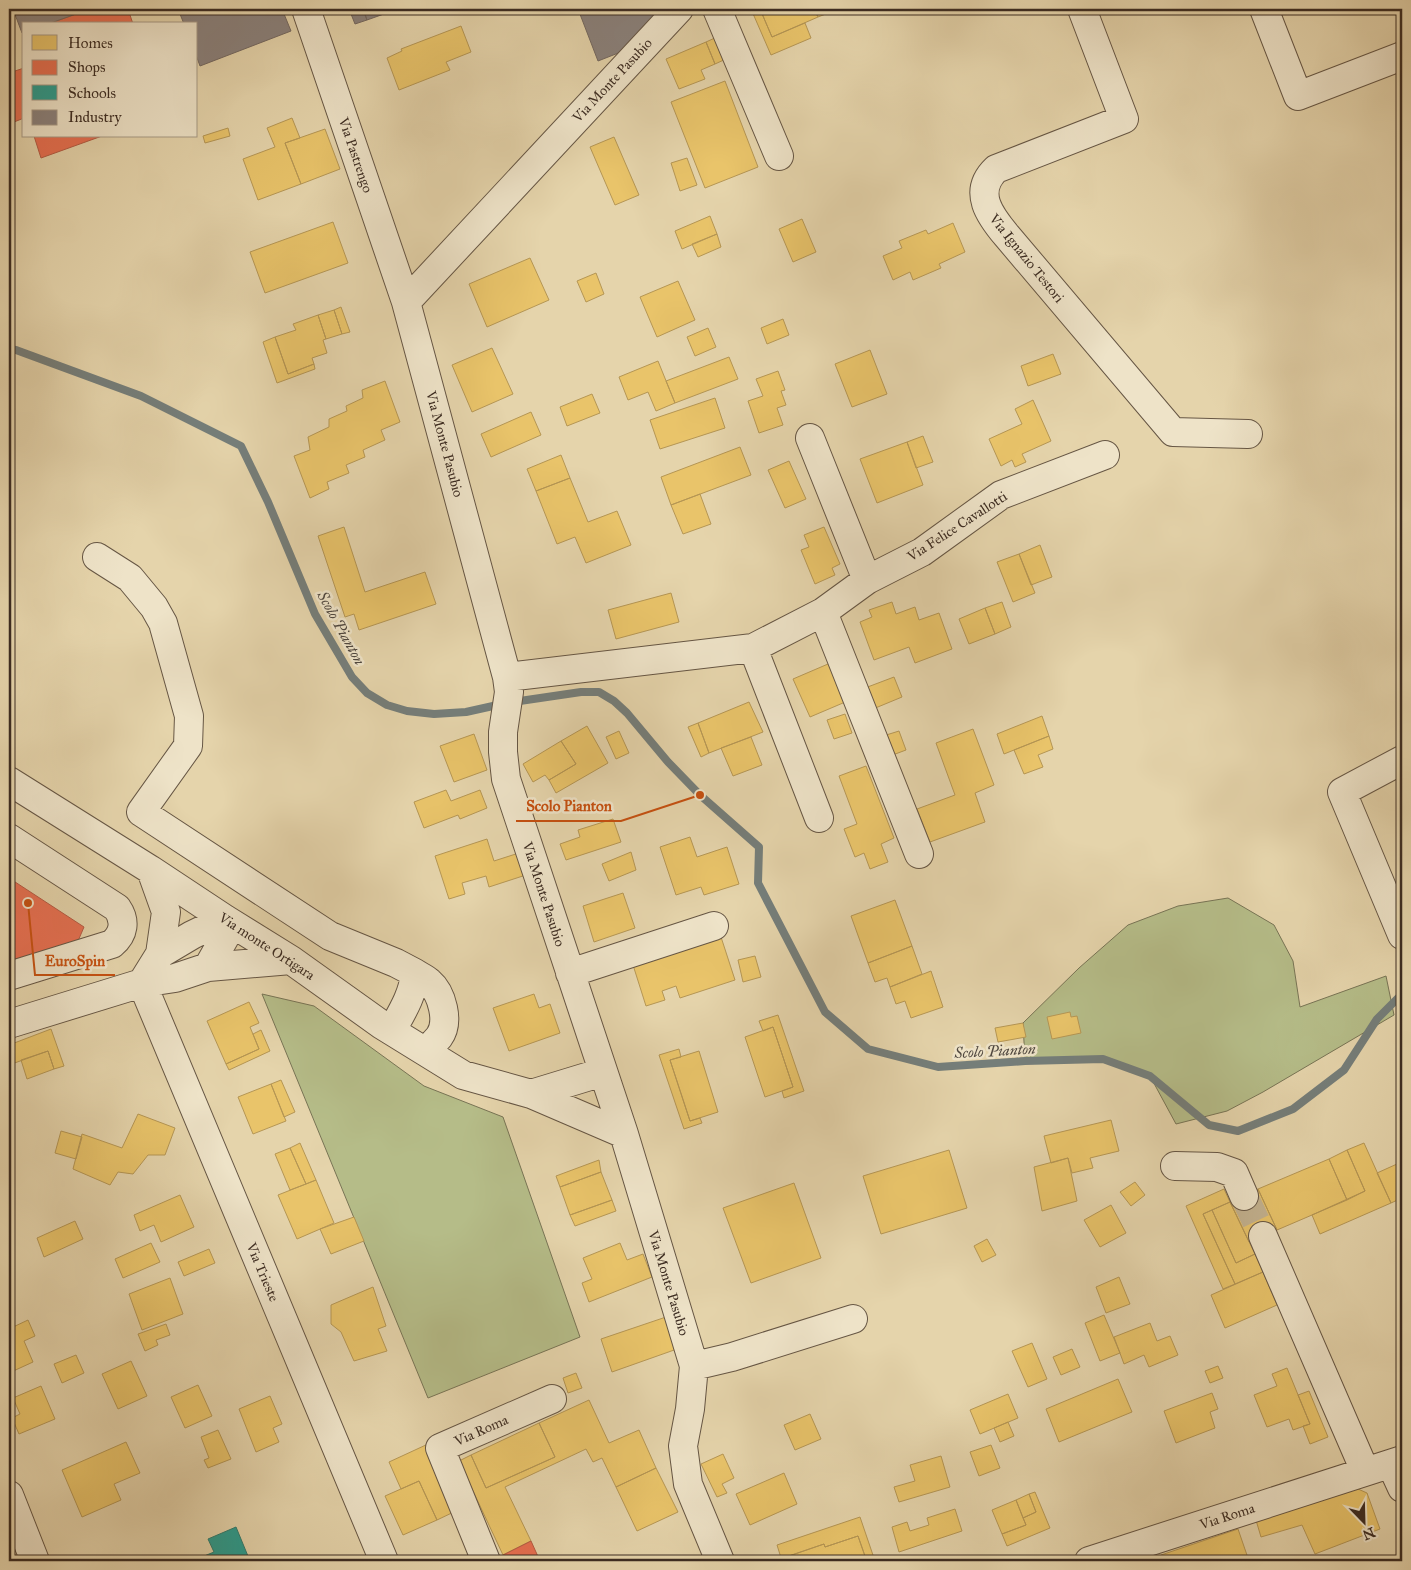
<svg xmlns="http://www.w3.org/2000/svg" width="1411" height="1570" font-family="'IM FELL Great Primer',serif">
  <rect width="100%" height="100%" fill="#e5d4ab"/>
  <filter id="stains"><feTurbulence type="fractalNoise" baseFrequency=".004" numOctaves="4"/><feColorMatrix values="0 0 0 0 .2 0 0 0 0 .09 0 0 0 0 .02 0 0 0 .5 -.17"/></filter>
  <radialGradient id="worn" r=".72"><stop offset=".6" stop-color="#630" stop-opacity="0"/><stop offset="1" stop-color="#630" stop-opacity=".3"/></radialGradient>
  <!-- green -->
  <path fill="#b5bc88" stroke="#787455" d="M 1228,898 L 1274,925 L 1293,961 L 1300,1007 L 1386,976 L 1394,1015 L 1263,1092 L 1227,1111 L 1176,1124 L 1150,1076 L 1103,1059 L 1025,1061 L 1023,1023 L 1079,968 L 1128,925 L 1178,906 Z
    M 262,994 L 314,1006 L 424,1086 L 503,1117 L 580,1337 L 428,1398 Z"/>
  <!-- homes -->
  <path fill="#e9c46a" stroke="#b59654" d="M 751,9 L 760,9 L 772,37 L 805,23 L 811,38 L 771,55 Z
    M 760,9 L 814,9 L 818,17 L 772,37 Z
    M 814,9 L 835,9 L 836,10 L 818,17 Z
    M 461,26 L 471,52 L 446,62 L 450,70 L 399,90 L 387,58 L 402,51 L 401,49 Z
    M 717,37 L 726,59 L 715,64 L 706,42 Z
    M 706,42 L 715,64 L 701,70 L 705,79 L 679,89 L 666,59 Z
    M 725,81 L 758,167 L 705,188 L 671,102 Z
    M 292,118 L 300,138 L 285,143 L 301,184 L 258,200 L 243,159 L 275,147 L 267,128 Z
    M 228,128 L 230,136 L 205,143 L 203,136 Z
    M 325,129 L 340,169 L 301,184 L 285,143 Z
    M 614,137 L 639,195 L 615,205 L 590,147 Z
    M 687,158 L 697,185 L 680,191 L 671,163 Z
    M 710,216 L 717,234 L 682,249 L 675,231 Z
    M 802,219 L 816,252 L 793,262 L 779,229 Z
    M 333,222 L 348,263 L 265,293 L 250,252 Z
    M 953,223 L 965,252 L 939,264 L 941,268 L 913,280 L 910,272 L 893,280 L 883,256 L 902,248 L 899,241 L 926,230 L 928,234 Z
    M 717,234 L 721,247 L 698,257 L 692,244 Z
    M 530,258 L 549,300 L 487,327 L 469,284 Z
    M 596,273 L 604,294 L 586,302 L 577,281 Z
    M 678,281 L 695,320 L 657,337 L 640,297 Z
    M 341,307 L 350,332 L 342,334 L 334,310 Z
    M 334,310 L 342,334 L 326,339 L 318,315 Z
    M 318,315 L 326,339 L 323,340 L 327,353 L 312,358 L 314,364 L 288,374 L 275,337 L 296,330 L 293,324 Z
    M 783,319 L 789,335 L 767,344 L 761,328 Z
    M 708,328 L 716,347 L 695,356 L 687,337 Z
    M 275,337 L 288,374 L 314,364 L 315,369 L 277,383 L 263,342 Z
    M 492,348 L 513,394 L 472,412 L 452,365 Z
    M 870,350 L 887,394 L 852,407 L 835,364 Z
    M 1053,354 L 1061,374 L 1028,386 L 1021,366 Z
    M 729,357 L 738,379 L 675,403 L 666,381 Z
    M 658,361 L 675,403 L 656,411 L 648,392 L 628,400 L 619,377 Z
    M 778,371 L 785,390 L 781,391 L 786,405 L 777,408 L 783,425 L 759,433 L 748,401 L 763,396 L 756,379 Z
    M 385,381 L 400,422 L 381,430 L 385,440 L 363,450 L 365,457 L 346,465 L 349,473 L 327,482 L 329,489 L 310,498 L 294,456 L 310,450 L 308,437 L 329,427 L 329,419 L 347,411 L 346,406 L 363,398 L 362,390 Z
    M 592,394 L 600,413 L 567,426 L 560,407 Z
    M 715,398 L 725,428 L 660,449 L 650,420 Z
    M 1033,400 L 1051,441 L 1022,454 L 1026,462 L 1015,467 L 1012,460 L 1001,466 L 989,439 L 1022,424 L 1015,409 Z
    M 531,412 L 541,435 L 491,457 L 481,434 Z
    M 923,436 L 933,462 L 916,468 L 907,442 Z
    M 907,442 L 923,485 L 877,503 L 860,459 Z
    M 740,447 L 751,475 L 671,505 L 661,477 Z
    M 561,455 L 570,478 L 536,491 L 527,469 Z
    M 789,461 L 806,499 L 785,508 L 768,470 Z
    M 570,478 L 588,522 L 617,511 L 631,545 L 586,563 L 575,537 L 557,544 L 536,491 Z
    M 700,494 L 711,524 L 683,534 L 671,505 Z
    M 344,527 L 365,592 L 425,572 L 436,604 L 359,630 L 354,614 L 345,617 L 318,536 Z
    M 824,527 L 840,564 L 832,568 L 835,575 L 815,584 L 801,550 L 809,547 L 804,535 Z
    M 1040,545 L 1052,577 L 1031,585 L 1019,554 Z
    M 1019,554 L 1035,593 L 1013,602 L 997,562 Z
    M 671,593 L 679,622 L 616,639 L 608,610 Z
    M 892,602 L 896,614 L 915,607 L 919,620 L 939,613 L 952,649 L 915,663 L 909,647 L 874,660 L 860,622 L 872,617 L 869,610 Z
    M 1002,602 L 1011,627 L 995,634 L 985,608 Z
    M 985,608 L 995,634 L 969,644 L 959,619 Z
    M 835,661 L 850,700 L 810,717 L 793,679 Z
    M 894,677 L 902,697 L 873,709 L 865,688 Z
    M 749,702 L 763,732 L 709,753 L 698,723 Z
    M 845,714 L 852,733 L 834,739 L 827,720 Z
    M 1042,716 L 1049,736 L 1004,754 L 997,734 Z
    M 698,723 L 709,753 L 701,757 L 688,727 Z
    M 587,726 L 608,763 L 556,793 L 549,780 L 576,764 L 561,741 Z
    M 973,729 L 994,785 L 975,793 L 985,822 L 930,842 L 917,809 L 955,795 L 936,743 Z
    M 619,731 L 629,753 L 616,759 L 606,737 Z
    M 899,731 L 906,750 L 890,756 L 883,736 Z
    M 474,734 L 487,770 L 454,782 L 440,746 Z
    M 1049,736 L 1053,749 L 1038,755 L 1043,767 L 1024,774 L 1014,750 Z
    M 751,737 L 762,765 L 733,776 L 721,748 Z
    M 561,741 L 576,764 L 549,780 L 545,775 L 533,782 L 523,764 Z
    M 866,766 L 894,838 L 881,844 L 888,862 L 870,869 L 864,853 L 855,857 L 844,829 L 857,824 L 839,776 Z
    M 446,790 L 451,801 L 480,790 L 487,808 L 460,819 L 458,815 L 424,828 L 414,802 Z
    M 613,819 L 621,842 L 566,860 L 560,844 L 580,837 L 578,830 Z
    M 690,837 L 697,857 L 727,847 L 739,884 L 704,895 L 701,887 L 676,895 L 660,847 Z
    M 487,839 L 494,861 L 522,852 L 529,874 L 489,887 L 486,876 L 462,883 L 465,894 L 449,899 L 435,856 Z
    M 631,852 L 636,870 L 609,881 L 602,864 Z
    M 623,893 L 635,928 L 594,942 L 583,906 Z
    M 895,900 L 912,946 L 868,963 L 851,916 Z
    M 721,937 L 735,980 L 680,998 L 676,986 L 662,991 L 665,1000 L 646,1006 L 633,965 Z
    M 912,946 L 922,974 L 890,987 L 887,978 L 875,982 L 868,963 Z
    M 755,956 L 761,977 L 743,982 L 738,960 Z
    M 931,971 L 943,1007 L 911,1018 L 905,1001 L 896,1004 L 890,987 Z
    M 534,994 L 539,1008 L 550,1004 L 560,1033 L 509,1051 L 493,1008 Z
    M 249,1002 L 259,1023 L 250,1027 L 259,1049 L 226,1064 L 207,1021 Z
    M 1070,1012 L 1071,1017 L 1077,1016 L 1081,1033 L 1052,1039 L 1047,1017 Z
    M 778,1015 L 804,1091 L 784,1098 L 782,1091 L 793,1087 L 773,1027 L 763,1031 L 759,1021 Z
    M 1023,1023 L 1026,1037 L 998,1042 L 995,1028 Z
    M 773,1027 L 793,1087 L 765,1097 L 745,1037 Z
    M 51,1029 L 64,1066 L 54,1069 L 48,1051 L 9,1065 L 9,1045 Z
    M 261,1030 L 270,1051 L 229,1070 L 226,1064 L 259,1049 L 253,1034 Z
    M 679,1049 L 681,1057 L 670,1060 L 690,1121 L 700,1118 L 702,1123 L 684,1129 L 659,1055 Z
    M 48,1051 L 54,1069 L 27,1079 L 21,1060 Z
    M 699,1051 L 718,1112 L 690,1121 L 670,1060 Z
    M 281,1080 L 295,1112 L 284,1117 L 271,1084 Z
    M 271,1084 L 286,1121 L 253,1134 L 238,1097 Z
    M 138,1114 L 175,1128 L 165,1155 L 148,1155 L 133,1174 L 118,1172 L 110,1185 L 73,1169 L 82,1134 L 122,1148 Z
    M 1111,1120 L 1119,1151 L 1090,1158 L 1093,1168 L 1072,1173 L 1068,1158 L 1051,1163 L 1044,1136 Z
    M 61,1131 L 82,1137 L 76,1159 L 55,1153 Z
    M 300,1143 L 316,1180 L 306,1184 L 290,1148 Z
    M 1364,1143 L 1391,1203 L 1320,1234 L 1312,1215 L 1365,1191 L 1347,1150 Z
    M 290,1148 L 306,1184 L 290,1190 L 275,1154 Z
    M 949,1150 L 967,1208 L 881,1234 L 863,1176 Z
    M 1347,1150 L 1365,1191 L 1347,1200 L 1329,1159 Z
    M 1068,1158 L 1077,1201 L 1042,1211 L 1034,1167 Z
    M 1329,1159 L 1347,1200 L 1277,1230 L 1258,1189 Z
    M 599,1160 L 601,1172 L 560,1187 L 556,1176 Z
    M 1397,1164 L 1402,1176 L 1402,1198 L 1391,1203 L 1377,1173 Z
    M 601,1172 L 612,1200 L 570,1215 L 560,1187 Z
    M 316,1180 L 334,1223 L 297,1239 L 278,1195 Z
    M 1135,1182 L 1145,1195 L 1131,1206 L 1120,1192 Z
    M 794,1183 L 821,1258 L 751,1283 L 723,1208 Z
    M 1224,1189 L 1230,1202 L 1203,1214 L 1235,1284 L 1223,1289 L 1186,1206 Z
    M 1258,1189 L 1277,1230 L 1249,1242 L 1230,1202 Z
    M 180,1195 L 194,1227 L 161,1242 L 154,1225 L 140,1231 L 134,1215 Z
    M 612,1200 L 616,1211 L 575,1226 L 570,1215 Z
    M 1230,1202 L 1255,1254 L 1236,1263 L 1212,1210 Z
    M 1111,1205 L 1126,1233 L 1100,1247 L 1084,1220 Z
    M 1212,1210 L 1236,1263 L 1255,1254 L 1263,1272 L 1235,1284 L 1203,1214 Z
    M 354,1217 L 364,1241 L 331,1254 L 320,1229 Z
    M 75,1221 L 83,1239 L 44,1257 L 37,1238 Z
    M 987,1239 L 996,1255 L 982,1262 L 974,1246 Z
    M 151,1243 L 160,1262 L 123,1278 L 115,1259 Z
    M 620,1243 L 627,1260 L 643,1254 L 652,1277 L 589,1302 L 582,1283 L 592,1279 L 583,1258 Z
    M 209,1249 L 215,1263 L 184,1276 L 178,1262 Z
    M 1263,1272 L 1277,1305 L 1225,1328 L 1211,1295 Z
    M 1119,1277 L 1130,1304 L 1106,1313 L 1096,1287 Z
    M 170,1278 L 183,1314 L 142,1330 L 129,1294 Z
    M 373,1287 L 386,1326 L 378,1329 L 387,1351 L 354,1361 L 341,1332 L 331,1324 L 331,1305 Z
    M 1104,1315 L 1120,1353 L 1100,1361 L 1085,1323 Z
    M 666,1317 L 677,1349 L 612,1372 L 601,1339 Z
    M 28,1320 L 35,1336 L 24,1341 L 33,1362 L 9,1373 L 9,1322 L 11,1328 Z
    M 1150,1323 L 1157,1341 L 1170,1336 L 1178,1355 L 1149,1367 L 1144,1355 L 1124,1364 L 1114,1337 Z
    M 166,1324 L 170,1335 L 156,1340 L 158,1345 L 145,1351 L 138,1334 Z
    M 1032,1343 L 1047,1379 L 1028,1387 L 1012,1351 Z
    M 1072,1349 L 1080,1367 L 1061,1375 L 1053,1357 Z
    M 76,1355 L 84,1373 L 62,1383 L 54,1364 Z
    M 131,1361 L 147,1396 L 118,1409 L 102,1374 Z
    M 1218,1366 L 1223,1378 L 1210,1383 L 1205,1371 Z
    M 1287,1368 L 1310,1424 L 1293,1430 L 1289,1419 L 1267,1427 L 1254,1395 L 1277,1386 L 1272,1374 Z
    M 576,1373 L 582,1388 L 568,1393 L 563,1378 Z
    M 1118,1379 L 1132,1412 L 1059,1442 L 1046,1409 Z
    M 198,1385 L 212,1416 L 185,1428 L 171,1397 Z
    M 41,1386 L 55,1419 L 19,1434 L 12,1418 L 20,1414 L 13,1398 Z
    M 1309,1391 L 1328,1437 L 1310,1444 L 1303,1426 L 1310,1424 L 1298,1395 Z
    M 1212,1393 L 1218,1409 L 1210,1412 L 1215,1428 L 1176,1443 L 1164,1411 Z
    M 1008,1394 L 1018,1418 L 980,1434 L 970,1410 Z
    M 270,1396 L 282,1424 L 273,1428 L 279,1442 L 256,1452 L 239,1409 Z
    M 589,1400 L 609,1443 L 639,1430 L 656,1468 L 616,1487 L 602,1458 L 593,1462 L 586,1449 L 505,1487 L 531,1541 L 503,1555 L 459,1461 L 471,1455 L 486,1488 L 555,1457 L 539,1423 Z
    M 810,1414 L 821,1439 L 795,1450 L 784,1425 Z
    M 1008,1422 L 1014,1436 L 1000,1442 L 994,1428 Z
    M 539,1423 L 555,1457 L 486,1488 L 471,1455 Z
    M 218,1430 L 231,1459 L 208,1468 L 204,1460 L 209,1458 L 201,1437 Z
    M 126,1442 L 140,1473 L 114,1484 L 121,1500 L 82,1517 L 62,1470 Z
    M 428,1444 L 458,1510 L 437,1520 L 419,1481 L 401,1489 L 389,1462 Z
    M 991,1445 L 1000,1468 L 979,1476 L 970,1452 Z
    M 723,1454 L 734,1478 L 722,1484 L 727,1493 L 717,1497 L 701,1464 Z
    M 941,1456 L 950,1487 L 899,1502 L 894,1487 L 915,1481 L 910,1465 Z
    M 656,1468 L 678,1512 L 637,1531 L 616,1487 Z
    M 784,1473 L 797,1504 L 750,1525 L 736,1494 Z
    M 419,1481 L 437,1520 L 403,1535 L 385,1496 Z
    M 1340,1481 L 1367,1493 L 1380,1529 L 1315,1554 L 1302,1525 L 1261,1537 L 1253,1510 Z
    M 1035,1492 L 1050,1528 L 1007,1546 L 1002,1534 L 1026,1525 L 1023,1518 L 1036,1512 L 1029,1494 Z
    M 1029,1494 L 1036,1512 L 1023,1518 L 1016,1500 Z
    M 1016,1500 L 1026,1525 L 1002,1534 L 992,1510 Z
    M 955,1509 L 962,1531 L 899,1552 L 892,1527 L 907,1522 L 910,1531 L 929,1525 L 927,1518 Z
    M 860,1517 L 875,1561 L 859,1561 L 866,1559 L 858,1536 L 825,1547 L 824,1544 L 786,1557 L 787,1561 L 782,1561 L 777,1545 Z
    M 1238,1529 L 1249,1561 L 1162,1561 L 1161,1555 Z
    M 858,1536 L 866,1559 L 859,1561 L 787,1561 L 786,1557 L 824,1544 L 825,1547 Z"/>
  <!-- shops -->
  <path fill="#e76f51" stroke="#b45b43" d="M 90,9 L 128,9 L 133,24 L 48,24 Z
    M 24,68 L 24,118 L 9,124 L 9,73 Z
    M 34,136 L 102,136 L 41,158 Z
    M 9,878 L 84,927 L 75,948 L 9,970 Z
    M 531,1541 L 540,1561 L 506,1561 L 503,1555 Z"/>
  <!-- schools -->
  <path fill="#2a9d8f" stroke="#2f7b6e" d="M 236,1527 L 250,1561 L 192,1561 L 214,1552 L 208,1539 Z"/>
  <!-- industry -->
  <path fill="#8a817c" stroke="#736861" d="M 13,9 L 90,9 L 48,24 L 24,24 L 24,33 L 22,33 Z
    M 178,9 L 282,9 L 291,31 L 200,66 L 196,55 L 196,24 L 184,24 Z
    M 349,9 L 363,9 L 367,20 L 355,24 Z
    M 363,9 L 398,9 L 367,20 Z
    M 578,9 L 665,9 L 626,50 L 598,61 Z"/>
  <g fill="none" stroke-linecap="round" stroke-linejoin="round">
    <!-- stream -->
    <path stroke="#757e7a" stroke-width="8" d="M 16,350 L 141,396 L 241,446 L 268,502 L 315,614 L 352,677 L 367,693 L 387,705 L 407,711 L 434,714 L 466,712 L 502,704
      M 513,702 L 581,692 L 599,692 L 614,701 L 627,713 L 668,762 L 700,795 L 759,847 L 758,883 L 825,1012 L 868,1049 L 938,1067 L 1025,1061 L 1103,1059 L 1150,1076 L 1209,1125 L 1238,1131 L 1293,1109 L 1344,1070 L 1377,1019 L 1402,994"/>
    <!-- minor-tunnel -->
    <path stroke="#c3b290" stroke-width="28" stroke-dasharray="28 14" stroke-linecap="butt" d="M 1244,1196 L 1263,1236"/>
    <!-- minor casing -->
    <g stroke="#665644" stroke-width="30">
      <path id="minor" d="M 306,9 L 406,302
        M 679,9 L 406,302 L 507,677 L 509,692 L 503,732 L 503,752 L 506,779 L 624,1134 L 694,1366 L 690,1409 L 683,1446 L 688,1484 L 720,1561
        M 717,9 L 779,156
        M 1082,9 L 1124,119 L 996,169 C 972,192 990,216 1007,236 L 1173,432 L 1248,434
        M 1264,9 L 1298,96 L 1402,56
        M 810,438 L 867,580
        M 97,557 L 130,578 L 154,607 L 163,623 L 189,716 L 188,746 L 141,812 L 330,936 L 396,963 L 415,973
        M 823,612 L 919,854
        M 753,648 L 819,818
        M 507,677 L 753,648 L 823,612 L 867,580 L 922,552 L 1001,495 L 1105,455
        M 1402,760 L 1342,792 L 1402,935
        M 9,781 L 151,870 L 225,919 L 291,960 L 382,1025 L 463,1075 L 531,1094 L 624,1134
        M 9,838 L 117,908 C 126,921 124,934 112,944 L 9,976
        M 151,870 L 166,912 L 160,954
        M 570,973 L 714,926
        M 142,983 L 384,1561
        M 142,983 L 160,954 L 192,935 L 225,919 L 225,937 L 208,967
        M 9,1024 L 142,983 L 175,978 L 208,967 L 291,960
        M 392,1030 C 402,1012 413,995 415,973 C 419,976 425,978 429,982 C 442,993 450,1022 439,1037 C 435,1042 430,1047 425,1051
        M 531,1094 L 603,1072
        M 1175,1166 L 1217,1167 L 1234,1173 L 1244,1196
        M 1263,1236 L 1365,1471
        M 694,1366 L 732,1357 L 853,1319
        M 1391,1464 L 1402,1488
        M 9,1495 L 35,1561
        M 486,1561 L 440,1448 L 552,1399
        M 1089,1561 L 1402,1460"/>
    </g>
    <!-- minor -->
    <use href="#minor" stroke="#eee3c8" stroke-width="28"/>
  </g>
  <g text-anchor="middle" stroke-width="5" stroke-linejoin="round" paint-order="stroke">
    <!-- street labels -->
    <g font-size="14" fill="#3c2c22" stroke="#eee3c8">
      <text transform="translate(612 80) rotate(-47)" y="5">Via Monte Pasubio</text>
      <text transform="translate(356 155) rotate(71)" y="5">Via Pastrengo</text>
      <text transform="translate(1027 258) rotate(51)" y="5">Via Ignazio Testori</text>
      <text transform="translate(445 444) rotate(75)" y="5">Via Monte Pasubio</text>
      <text transform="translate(957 526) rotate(-33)" y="5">Via Felice Cavallotti</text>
      <text transform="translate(544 894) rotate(72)" y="5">Via Monte Pasubio</text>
      <text transform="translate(267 946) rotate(33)" y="5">Via monte Ortigara</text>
      <text transform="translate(263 1272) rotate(67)" y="5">Via Trieste</text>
      <text transform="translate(669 1283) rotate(73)" y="5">Via Monte Pasubio</text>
      <text transform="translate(481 1430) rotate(-24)" y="5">Via Roma</text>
      <text transform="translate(1227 1516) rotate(-18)" y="5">Via Roma</text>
    </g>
    <!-- water labels -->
    <g font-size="15" font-style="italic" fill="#4f473f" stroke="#eee3c8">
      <text transform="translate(341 628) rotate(61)" y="5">Scolo Pianton</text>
      <text transform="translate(995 1051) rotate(-3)" y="5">Scolo Pianton</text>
    </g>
  </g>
  <!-- callouts -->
  <path fill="none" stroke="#c65010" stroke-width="2" d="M700 795L621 821H516M28 903L35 975H115"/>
  <g fill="#c65010" stroke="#eee3c8" stroke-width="2">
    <circle cx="700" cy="795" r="5"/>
    <circle cx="28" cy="903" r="5"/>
  </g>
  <g font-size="15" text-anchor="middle" font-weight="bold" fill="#c65010" stroke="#eee3c8" stroke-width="5" stroke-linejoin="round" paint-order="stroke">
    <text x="569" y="811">Scolo Pianton</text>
    <text x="75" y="966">EuroSpin</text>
  </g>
  <!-- margin -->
  <rect width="1411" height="1570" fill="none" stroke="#e5d4ab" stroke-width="30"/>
  <rect x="10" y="10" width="1391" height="1550" fill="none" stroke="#3c2c22" stroke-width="2.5"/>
  <rect x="15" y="15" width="1381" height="1540" fill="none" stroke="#3c2c22"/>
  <!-- legend -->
  <rect x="22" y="22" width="175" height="115" fill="#eee3c8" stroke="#a79a86"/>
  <rect x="32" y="35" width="25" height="15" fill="#e9c46a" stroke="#a79a86"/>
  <text x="68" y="48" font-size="15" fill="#3c2c22">Homes</text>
  <rect x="32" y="60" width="25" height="15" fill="#e76f51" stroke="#a79a86"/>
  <text x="68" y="72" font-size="15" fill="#3c2c22">Shops</text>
  <rect x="32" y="85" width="25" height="15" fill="#2a9d8f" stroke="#a79a86"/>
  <text x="68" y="98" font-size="15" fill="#3c2c22">Schools</text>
  <rect x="32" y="110" width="25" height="15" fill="#8a817c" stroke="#a79a86"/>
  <text x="68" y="122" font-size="15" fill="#3c2c22">Industry</text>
  <!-- north arrow -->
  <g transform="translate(1364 1522) rotate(157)" stroke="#eee3c8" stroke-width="4" paint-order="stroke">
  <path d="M0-4L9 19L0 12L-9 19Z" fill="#3c2c22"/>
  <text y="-8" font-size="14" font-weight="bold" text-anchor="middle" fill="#3c2c22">N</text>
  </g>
  <rect width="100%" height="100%" filter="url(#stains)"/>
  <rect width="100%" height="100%" fill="url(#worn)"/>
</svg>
